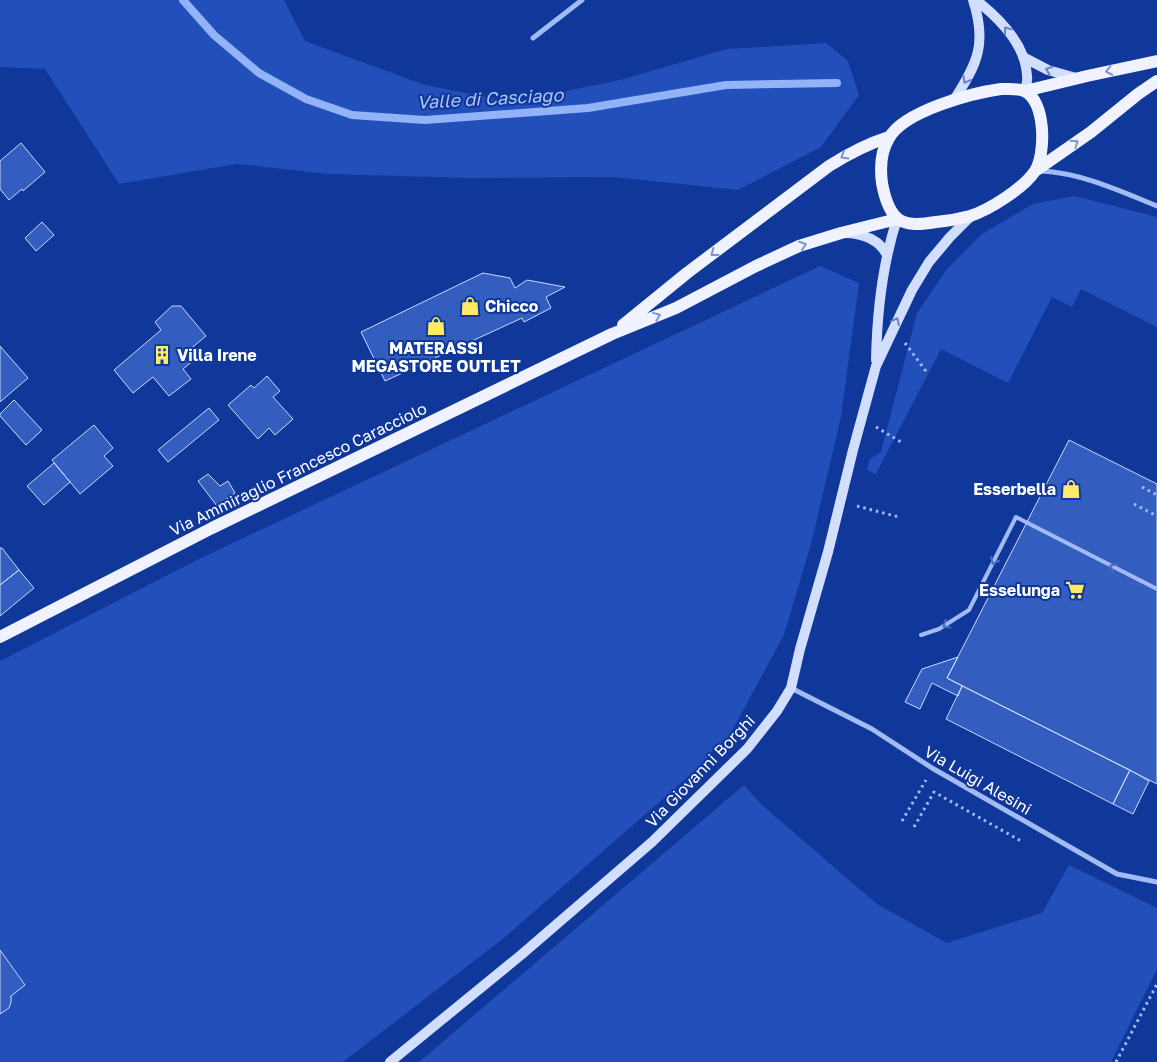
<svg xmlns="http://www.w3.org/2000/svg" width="1157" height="1062" font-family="'Golos Text',sans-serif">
  <rect width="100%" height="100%" fill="#10379a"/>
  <!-- green -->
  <path fill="#224fb9" d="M 0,0 L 284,0 L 305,41 L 425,85 L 513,102 L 620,80 L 727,49 L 826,43 L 848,61 L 859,95 L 821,147 L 738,190 L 613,177 L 469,178 L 328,174 L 237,164 L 119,184 L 45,69 L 0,67 Z
    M 1074,196 L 1157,217 L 1157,327 L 1081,289 L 1072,307 L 1052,297 L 1008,383 L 941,349 L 876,474 L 867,470 L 870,459 L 881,452 L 917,313 L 946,270 L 982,234 L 1033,204 Z
    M 820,266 L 859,283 L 841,417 L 811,544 L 784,635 L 728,738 L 711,753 L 705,762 L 504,938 L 343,1062 L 0,1062 L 0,661 L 201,558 Z
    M 744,785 L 762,805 L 877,904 L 947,943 L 1042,913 L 1069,865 L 1157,908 L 1157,969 L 1111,1062 L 419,1062 Z"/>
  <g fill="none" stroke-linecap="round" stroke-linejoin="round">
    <!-- stream -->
    <path stroke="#93b3f8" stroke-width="8" d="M 183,0 L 214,35 L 259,73 L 306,99 L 352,115 L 425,120 L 588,108 L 726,85 L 837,83"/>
  </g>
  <!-- building -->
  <path fill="#345dc0" stroke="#cadafe" d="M 21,143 L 45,172 L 23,191 L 22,189 L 9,200 L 0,189 L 0,161 Z
    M 42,222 L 54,235 L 36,251 L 25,238 Z
    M 483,273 L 510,278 L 515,288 L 527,280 L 565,287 L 546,297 L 551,308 L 524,322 L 522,318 L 385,381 L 361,332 Z
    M 172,306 L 181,306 L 206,336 L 188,351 L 195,359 L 183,369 L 191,379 L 169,396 L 153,377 L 133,393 L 114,370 L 161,330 L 155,322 Z
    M 0,346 L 28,378 L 0,402 Z
    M 267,376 L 280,391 L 273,397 L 293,419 L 275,435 L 269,428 L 258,439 L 228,405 L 251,385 L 254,388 Z
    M 14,400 L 42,430 L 26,445 L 0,416 L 0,414 Z
    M 209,408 L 219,420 L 168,462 L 158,450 Z
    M 94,425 L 113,448 L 104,456 L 113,466 L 80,494 L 52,460 Z
    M 1069,440 L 1157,484 L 1157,784 L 947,678 Z
    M 54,463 L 70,482 L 44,505 L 27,486 Z
    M 208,474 L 220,486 L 228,481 L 235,493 L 217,506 L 198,481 Z
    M 0,548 L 2,548 L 19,570 L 0,585 Z
    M 19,570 L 34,588 L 0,616 L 0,585 Z
    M 958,657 L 947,678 L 962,686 L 958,696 L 932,683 L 920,709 L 905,702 L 922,669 Z
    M 962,686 L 1130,770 L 1113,804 L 946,719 Z
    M 1130,770 L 1149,781 L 1133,814 L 1113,804 Z
    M 0,950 L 25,985 L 11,996 L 11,1002 L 9,1008 L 0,1014 Z"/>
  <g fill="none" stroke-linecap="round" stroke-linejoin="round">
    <!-- path -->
    <path stroke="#a2bbf5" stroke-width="3" stroke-dasharray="2.5 4" stroke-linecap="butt" d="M 905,343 L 928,374
      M 876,427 L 901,442
      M 1142,487 L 1157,495
      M 1134,504 L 1157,516
      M 857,506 L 899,517
      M 902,821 L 926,780
      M 914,827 L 934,792 L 1021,841
      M 1116,1062 L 1157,984"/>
    <!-- lane -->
    <path stroke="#a2bbf5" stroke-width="4" d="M 921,635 L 939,629 L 969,610 L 1016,517 L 1157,589"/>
    <!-- street -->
    <path stroke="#a2bbf5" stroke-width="5" d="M 533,38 L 582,0
      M 1041,171 C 1082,173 1120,191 1157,206
      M 791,688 L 872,729 L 932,768 L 1117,874 L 1157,882"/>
    <!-- secondary -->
    <path stroke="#d2defe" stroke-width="10" d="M 976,0 C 999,18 1026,44 1027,76 C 1028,80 1026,86 1025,91
      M 1023,57 L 1048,70 L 1076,78
      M 954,100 C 978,63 987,43 973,0
      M 847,233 C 864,234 879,239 887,255
      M 876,360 C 877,314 883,262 897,219
      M 390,1062 L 521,955 L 652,842 L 747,749 L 777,711 L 791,688 L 800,649 L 828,552 L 853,450 L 876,366 L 912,290 L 929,262 L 950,237 L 971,216"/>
    <!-- primary -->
    <path stroke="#f0f3ff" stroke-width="12" d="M 1001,89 C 1008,89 1017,88 1024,91 C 1046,100 1046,154 1035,171 C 1024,188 989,210 970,216 C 959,219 947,221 936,222 C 924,224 905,227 896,217 C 888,209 884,194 882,183 C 880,168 881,151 889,138 C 904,111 972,93 1001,89 Z
      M 1025,91 L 1087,76 L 1157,61
      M 1035,171 L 1091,132 L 1138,94 L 1157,81
      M 623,325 L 687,273 L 829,166 C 848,154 867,144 889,137
      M 0,637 L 212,528 L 612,334 L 676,308 L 756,266 L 799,246 L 841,233 L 897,219"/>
  </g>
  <!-- one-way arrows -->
  <defs><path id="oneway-chevron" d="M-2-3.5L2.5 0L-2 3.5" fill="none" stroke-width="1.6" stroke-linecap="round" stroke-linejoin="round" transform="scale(1.25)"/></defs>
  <g stroke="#6782c7">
    <use href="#oneway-chevron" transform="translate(1007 30) rotate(-127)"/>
    <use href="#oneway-chevron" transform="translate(1049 70) rotate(-159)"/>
    <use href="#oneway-chevron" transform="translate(966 80) rotate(119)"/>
    <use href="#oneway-chevron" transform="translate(896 321) rotate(-64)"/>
  </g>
  <g stroke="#8095cc">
    <use href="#oneway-chevron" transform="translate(1109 71) rotate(168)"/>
    <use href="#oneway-chevron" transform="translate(1075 143) rotate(-35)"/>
    <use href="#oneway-chevron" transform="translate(844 156) rotate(150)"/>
    <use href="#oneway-chevron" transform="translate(803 245) rotate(-20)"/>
    <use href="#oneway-chevron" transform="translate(714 253) rotate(143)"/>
    <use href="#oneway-chevron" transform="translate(657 316) rotate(-22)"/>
  </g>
  <g stroke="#4a6cbe">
    <use href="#oneway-chevron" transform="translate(994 561) rotate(117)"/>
    <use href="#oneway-chevron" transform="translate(1113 567) rotate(-153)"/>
    <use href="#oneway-chevron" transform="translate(946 625) rotate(148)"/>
  </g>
  <!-- icons -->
  <defs>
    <g id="shop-bare" transform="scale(1.5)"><path d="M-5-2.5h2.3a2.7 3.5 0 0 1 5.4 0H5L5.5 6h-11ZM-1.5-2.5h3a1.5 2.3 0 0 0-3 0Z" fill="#ffea66" stroke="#10379a" stroke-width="2.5" paint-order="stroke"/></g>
    <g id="building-bare" transform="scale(1.5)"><path d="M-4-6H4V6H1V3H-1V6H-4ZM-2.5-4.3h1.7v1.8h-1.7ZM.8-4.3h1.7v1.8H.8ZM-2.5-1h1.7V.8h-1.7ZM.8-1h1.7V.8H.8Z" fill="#ffea66" stroke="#10379a" stroke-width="2.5" paint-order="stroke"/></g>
    <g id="supermarket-bare" transform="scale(1.5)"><path d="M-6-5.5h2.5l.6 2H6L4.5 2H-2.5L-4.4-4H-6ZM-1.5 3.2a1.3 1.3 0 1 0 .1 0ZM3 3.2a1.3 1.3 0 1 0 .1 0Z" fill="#ffea66" stroke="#10379a" stroke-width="2.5" paint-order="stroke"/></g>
  </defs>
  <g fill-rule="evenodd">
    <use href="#shop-bare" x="470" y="306"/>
    <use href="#shop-bare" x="436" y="326"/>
    <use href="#building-bare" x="162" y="355"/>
    <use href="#shop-bare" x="1071" y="489"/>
    <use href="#supermarket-bare" x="1075" y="590"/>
  </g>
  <g text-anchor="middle" stroke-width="4" stroke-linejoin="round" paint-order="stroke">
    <!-- poi labels -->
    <g font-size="16" font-weight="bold" fill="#fff" stroke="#10379a" text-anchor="start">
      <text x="485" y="312">Chicco</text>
      <text x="436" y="354" text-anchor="middle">MATERASSI<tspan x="436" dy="18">MEGASTORE OUTLET</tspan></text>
      <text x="177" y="361">Villa Irene</text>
      <text x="1056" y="495" text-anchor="end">Esserbella</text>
      <text x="1060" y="596" text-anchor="end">Esselunga</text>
    </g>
    <!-- street labels -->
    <g font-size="16" fill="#fff" stroke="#10379a">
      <text transform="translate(298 469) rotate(-26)" y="6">Via Ammiraglio Francesco Caracciolo</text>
      <text transform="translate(700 771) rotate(-46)" y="6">Via Giovanni Borghi</text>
      <text transform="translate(978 780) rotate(30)" y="6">Via Luigi Alesini</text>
    </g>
    <!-- water labels -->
    <g font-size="18" font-style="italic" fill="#aec6fb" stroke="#10379a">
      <text transform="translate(490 99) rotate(-3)" y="6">Valle di Casciago</text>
    </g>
  </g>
</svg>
